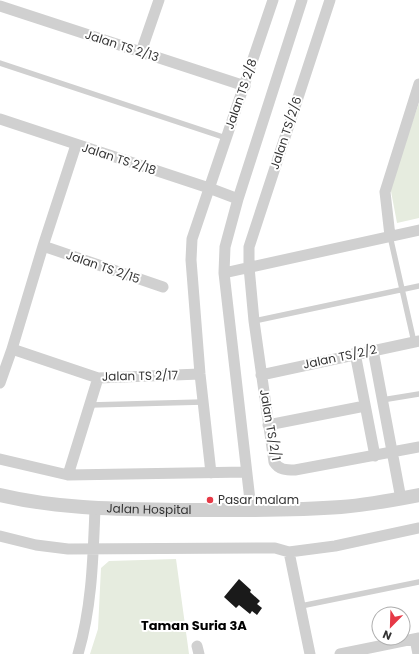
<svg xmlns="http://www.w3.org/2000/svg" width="419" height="654" font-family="Poppins,sans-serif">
  <rect width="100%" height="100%" fill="#fff"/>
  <!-- green -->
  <path fill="#e6ecdf" d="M 419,103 L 419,218 L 397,223 L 390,186 Z
    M 176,559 L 189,654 L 90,654 L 98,629 L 101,568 L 109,561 Z"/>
  <!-- building -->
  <path fill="#1a1a1a" d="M 239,579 L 251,590 L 250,592 L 260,601 L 257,604 L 262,608 L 257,615 L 252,611 L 250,614 L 239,605 L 236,608 L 224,597 Z"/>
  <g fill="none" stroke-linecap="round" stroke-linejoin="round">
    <!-- service -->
    <path stroke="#d0d0d0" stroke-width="5.5" d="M 0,63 L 226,138
      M 390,236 L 414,342
      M 254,321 L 419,286
      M 382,400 L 419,394
      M 90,405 L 203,402
      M 301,606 L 419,582"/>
    <!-- minor -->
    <path stroke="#d0d0d0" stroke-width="11" d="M 330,0 L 249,247 L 249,267 L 254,321 L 274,462 C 279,470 286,470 295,470 L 419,447
      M 0,6 L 245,86
      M 141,52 L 159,0
      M 0,119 L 209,188 L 238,199
      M 390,236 L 385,192 L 419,84
      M 43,246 L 163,287
      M 224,273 L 419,230
      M 12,349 L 98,378 L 200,374
      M 373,350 L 401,499
      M 355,353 L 375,456
      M 261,375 L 419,341
      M 0,383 L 12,349 L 43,246 L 76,145
      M 268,425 L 365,406
      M 0,459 L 68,475 L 246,472
      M 211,473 L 200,374 L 191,260 L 192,239 L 273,0
      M 68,475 L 98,378
      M 251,509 L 224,273 L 225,247 L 238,199 L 302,0
      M 0,536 L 36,545 L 68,549 L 275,548 L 289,552 L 335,546 L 419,528
      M 289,552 L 310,654
      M 415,639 L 418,654
      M 197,646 L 199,654
      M 78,654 C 92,607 93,558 95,509
      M 340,654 L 419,638"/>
    <!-- tertiary -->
    <path stroke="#d0d0d0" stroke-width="14" id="s1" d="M 0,495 C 59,509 118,509 178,510 C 232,510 287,511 341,507 C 367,505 393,500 419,495"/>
  </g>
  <!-- markers -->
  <circle fill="#e63946" stroke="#fff" stroke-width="1.5" cx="210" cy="500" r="4"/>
  <g text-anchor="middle" stroke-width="4" stroke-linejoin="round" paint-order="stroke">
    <!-- street labels -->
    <g font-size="12" fill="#333" stroke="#fff">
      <text transform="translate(122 46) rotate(18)" y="4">Jalan TS 2/13</text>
      <text transform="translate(241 94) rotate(-71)" y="4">Jalan TS 2/8</text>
      <text transform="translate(286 133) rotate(-72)" y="4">Jalan TS/2/6</text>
      <text transform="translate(119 159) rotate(18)" y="4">Jalan TS 2/18</text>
      <text transform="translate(103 267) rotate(19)" y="4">Jalan TS 2/15</text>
      <text transform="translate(340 357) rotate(-12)" y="4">Jalan TS/2/2</text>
      <text transform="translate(140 376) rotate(-1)" y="4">Jalan TS 2/17</text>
      <text transform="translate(270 425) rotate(80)" y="4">Jalan TS/2/1</text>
      <text dy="4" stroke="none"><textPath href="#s1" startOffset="150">Jalan Hospital</textPath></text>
    </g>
    <!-- poi labels -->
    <g font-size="12" fill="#333" stroke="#fff" text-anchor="start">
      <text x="218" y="504">Pasar malam</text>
    </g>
    <!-- neighbourhood labels -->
    <g font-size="13" font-weight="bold" fill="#000" stroke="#fff">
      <text x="194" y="630">Taman Suria 3A</text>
    </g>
  </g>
  <!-- north arrow -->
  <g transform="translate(391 626) rotate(203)"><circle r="19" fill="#ffffff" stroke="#adadad"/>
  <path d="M0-3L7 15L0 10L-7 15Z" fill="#e63946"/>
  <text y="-6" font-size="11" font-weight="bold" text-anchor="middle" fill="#333333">N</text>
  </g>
</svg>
